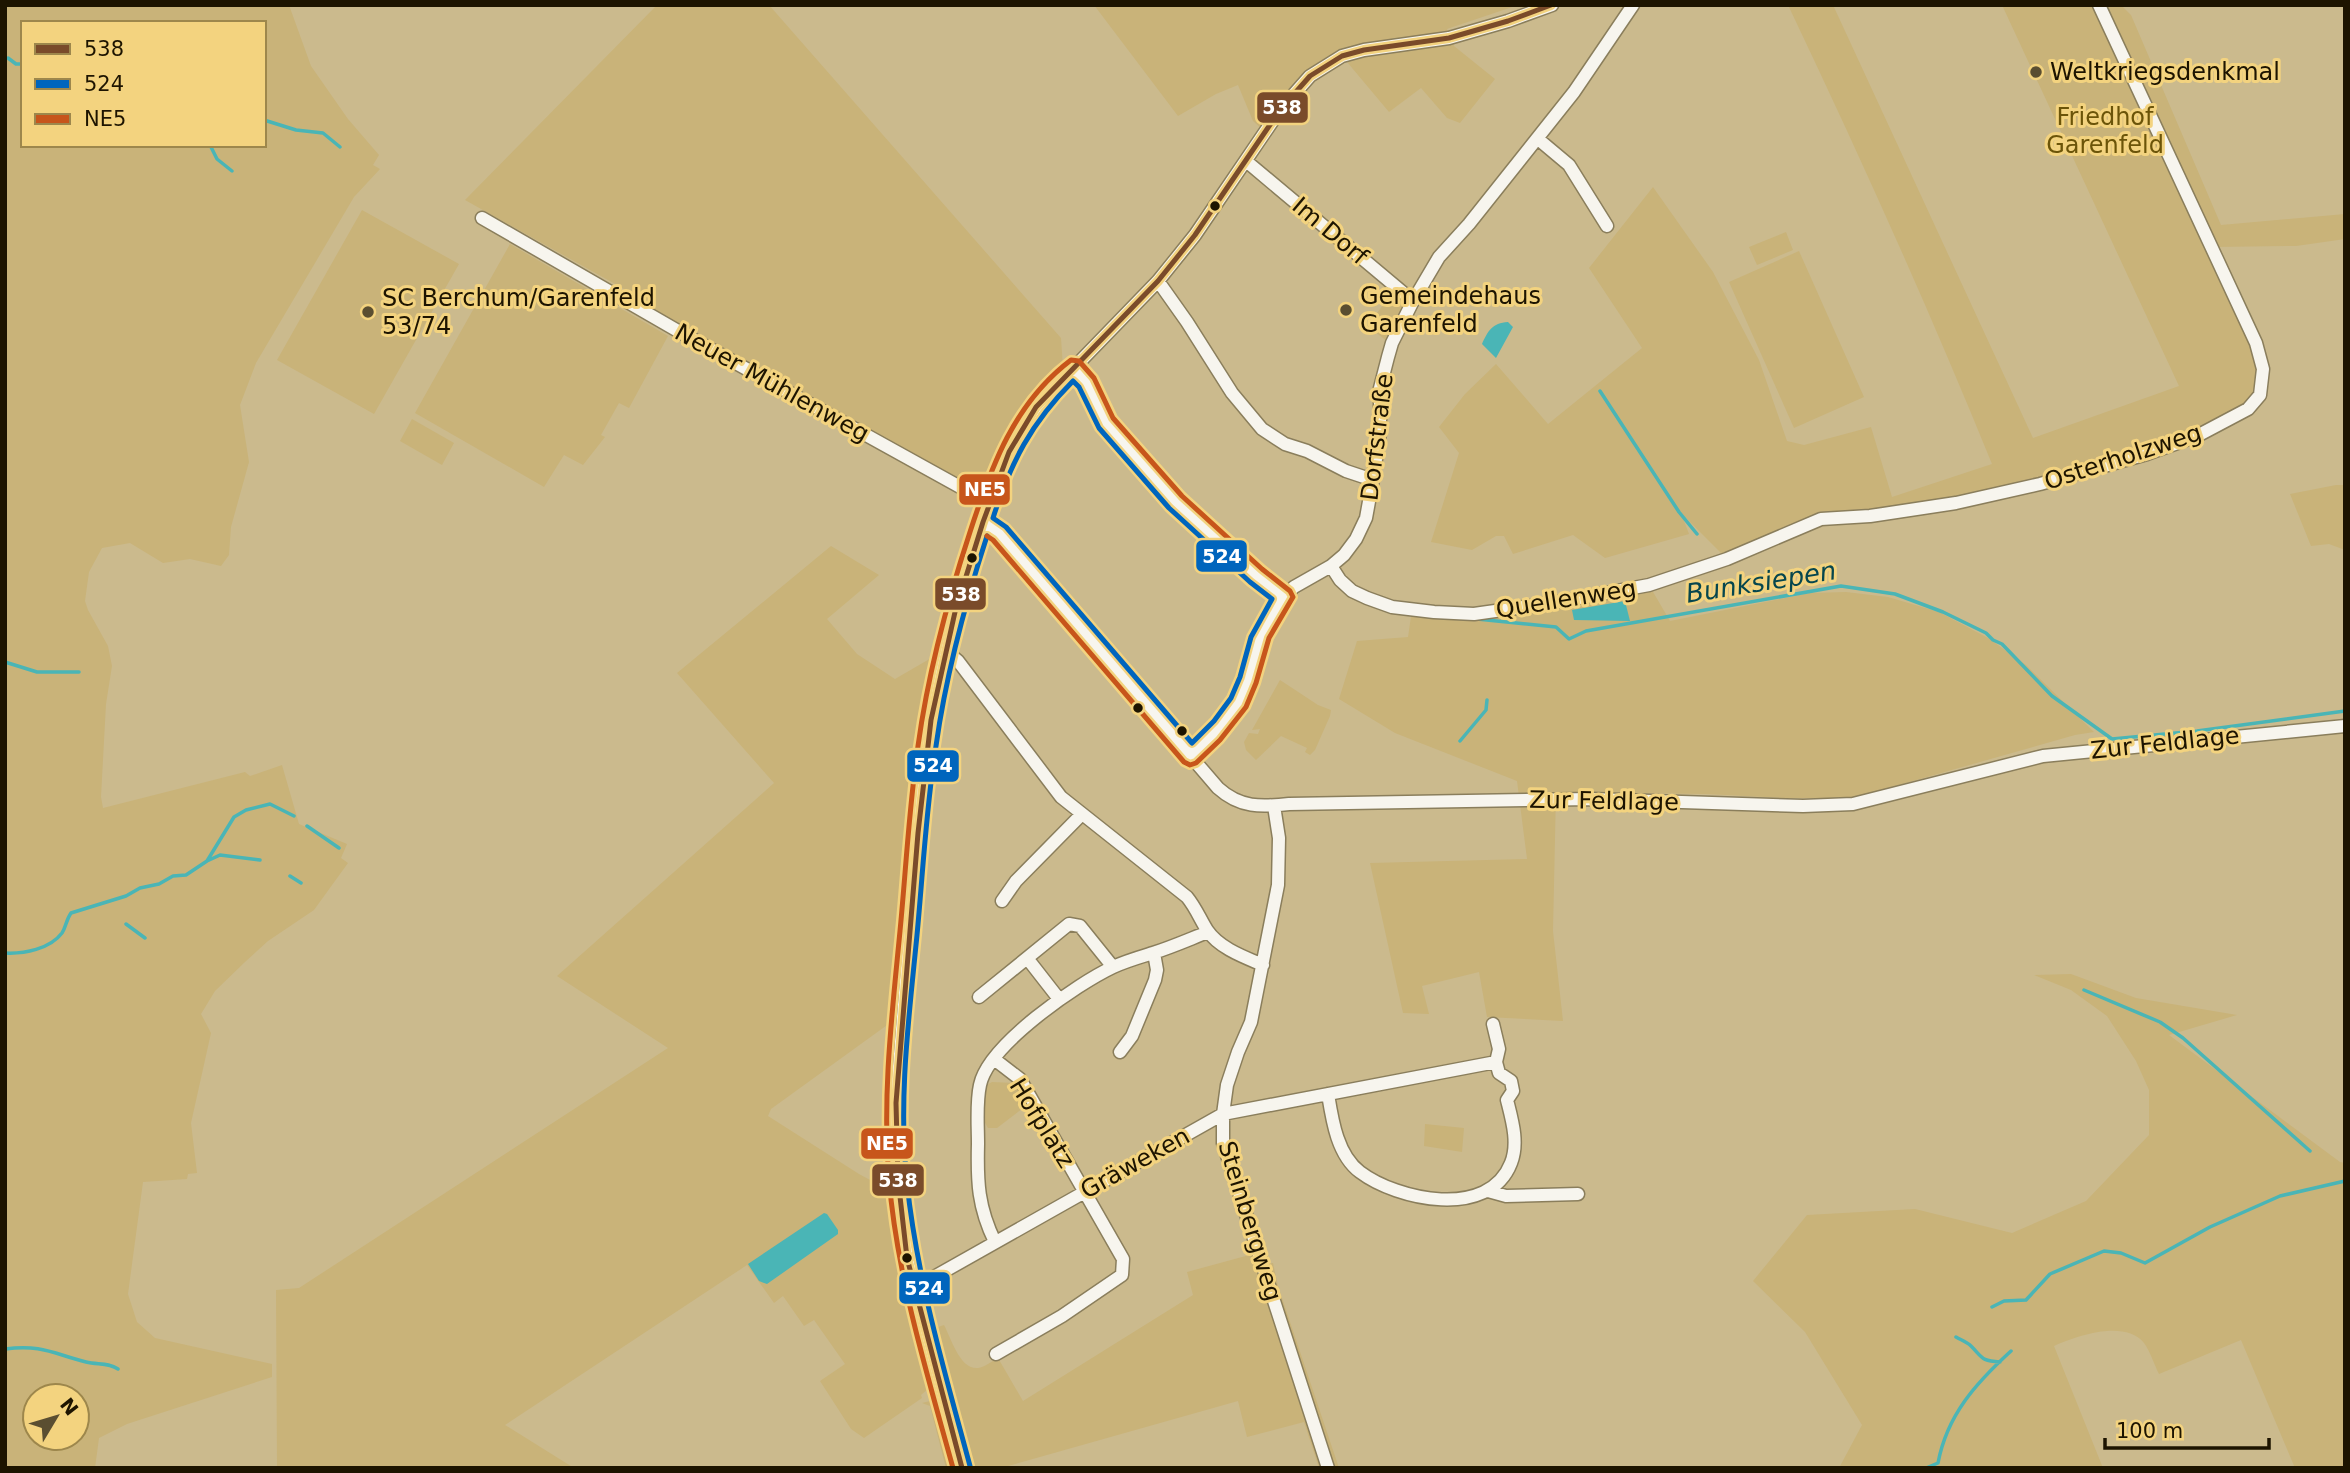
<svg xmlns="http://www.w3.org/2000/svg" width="2350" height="1473" font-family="'DejaVu Sans',sans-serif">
  <rect width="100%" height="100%" fill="#cbba8d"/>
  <!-- green -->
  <path fill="#c9b379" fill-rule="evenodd" d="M 5,5 L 289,5 L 311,66 L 348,119 L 379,155 L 373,165 L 380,169 L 354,197 L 256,363 L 240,405 L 249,462 L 231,527 L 229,555 L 221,566 L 190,559 L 163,563 L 130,543 L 102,548 L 89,572 L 85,601 L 88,610 L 108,646 L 112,666 L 106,704 L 101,797 L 103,808 L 245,772 L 250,776 L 282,765 L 299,824 L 347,844 L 341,858 L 348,863 L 314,910 L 268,941 L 245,962 L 215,991 L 201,1014 L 211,1033 L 191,1123 L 197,1173 L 188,1174 L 187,1179 L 143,1182 L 128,1294 L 137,1322 L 155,1338 L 272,1364 L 272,1377 L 127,1424 L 99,1438 L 95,1468 L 5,1468 ZM 23,23 L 264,23 L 264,145 L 23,145 ZM 35,1396 L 77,1396 L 77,1438 L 35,1438 Z
    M 657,5 L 769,5 L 1061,338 L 1063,367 L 1030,400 L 1012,429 L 985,492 L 981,494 L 652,310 L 649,303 L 465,200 Z
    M 1094,5 L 1207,5 L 1208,7 L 1211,5 L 1518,5 L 1447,29 L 1454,46 L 1495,79 L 1460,123 L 1447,118 L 1421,88 L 1389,112 L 1342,56 L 1326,65 L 1265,132 L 1253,121 L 1238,85 L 1216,94 L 1178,116 Z
    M 1788,5 L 1833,5 L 2033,438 L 2179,386 L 2002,5 L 2121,5 L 2131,15 L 2221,225 L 2345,214 L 2345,239 L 2296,246 L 2212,247 L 2256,343 L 2260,395 L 2228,421 L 2040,484 L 1821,519 L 1727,559 L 1681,513 L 1689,534 L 1605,558 L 1573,535 L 1513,554 L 1504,536 L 1496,536 L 1472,550 L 1431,542 L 1459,453 L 1439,427 L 1465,394 L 1496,364 L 1548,424 L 1642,348 L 1589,268 L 1653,187 L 1713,272 L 1759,360 L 1787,441 L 1804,445 L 1871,427 L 1892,497 L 1992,464 C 1929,309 1860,156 1788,5 Z
    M 362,210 L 459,264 L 374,414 L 277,360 Z
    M 1786,232 L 1793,250 L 1757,265 L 1749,247 Z
    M 510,244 L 668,336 L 629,408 L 619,403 L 601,435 L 605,437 L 583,465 L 564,455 L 544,487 L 415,413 Z
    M 1799,251 L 1864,397 L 1794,428 L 1729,282 Z
    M 1393,292 L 1402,297 L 1405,308 L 1387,341 L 1367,326 Z
    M 412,419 L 454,443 L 442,465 L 400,441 Z
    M 2336,485 L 2345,485 L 2345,550 L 2329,544 L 2311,546 L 2290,494 Z
    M 831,546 L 879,575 L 827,619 L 857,654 L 895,679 L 945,650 L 901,1015 L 771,1109 L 768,1116 L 859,1174 L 887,1189 L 889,1193 L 892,1235 L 898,1273 L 928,1379 L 928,1389 L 921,1395 L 922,1398 L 864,1438 L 851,1429 L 820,1381 L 845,1364 L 814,1320 L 804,1326 L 783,1296 L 774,1303 L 747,1265 L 505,1425 L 574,1468 L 277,1468 L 276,1290 L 299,1288 L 668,1048 L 557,976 L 774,783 L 677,673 Z
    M 1649,585 L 1670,621 L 1810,593 L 1846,592 L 1888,597 L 1939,612 L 1988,638 L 2026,665 L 2094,732 L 2075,735 L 1853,798 L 1783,798 L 1706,794 L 1556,792 L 1553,931 L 1563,1021 L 1487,1017 L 1479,972 L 1422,986 L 1429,1014 L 1403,1013 L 1370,863 L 1527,859 L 1517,781 L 1395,733 L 1339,699 L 1357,641 L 1408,637 L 1412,610 L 1474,614 Z
    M 1280,680 L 1318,705 L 1331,710 L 1330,716 L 1315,750 L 1310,755 L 1305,752 L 1307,748 L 1281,736 L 1256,760 L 1246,750 L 1244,742 L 1249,733 L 1258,734 L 1260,729 L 1252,730 Z
    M 2071,974 L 2136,998 L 2237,1015 L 2169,1035 L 2340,1162 L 2345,1163 L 2345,1468 L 2295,1468 L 2241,1340 L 2159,1374 C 2154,1364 2150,1351 2144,1343 C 2125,1319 2076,1336 2054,1346 L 2103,1468 L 1839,1468 L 1862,1425 L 1805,1332 L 1753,1281 L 1807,1215 L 1915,1209 L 2012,1233 L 2086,1201 L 2149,1135 L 2149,1090 L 2136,1061 L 2107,1016 L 2071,990 L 2034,975 Z
    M 992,1082 L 1015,1083 L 1027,1105 L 997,1128 L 988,1128 L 984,1121 L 985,1086 Z
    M 1425,1124 L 1464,1128 L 1462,1152 L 1424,1146 Z
    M 1253,1254 L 1325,1468 L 1319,1468 L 1304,1422 L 1247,1437 L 1238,1401 L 1001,1468 L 968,1468 L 923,1302 L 926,1301 L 925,1296 L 928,1295 L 938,1327 L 944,1325 C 951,1338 960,1370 978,1368 C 985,1367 992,1361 998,1358 L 1023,1401 L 1193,1295 L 1187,1272 Z
    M 1273,1263 L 1278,1286 L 1339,1468 L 1332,1468 L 1264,1264 Z
    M 930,1401 L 935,1404 L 951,1468 L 946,1468 L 930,1406 L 922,1403 Z"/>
  <!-- water -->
  <path fill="#4ab5b6" d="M 1508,322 L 1513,327 L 1496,358 L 1482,344 C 1488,331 1492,323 1508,322 Z
    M 1625,601 L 1630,621 L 1574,620 L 1572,610 Z
    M 824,1213 L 827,1214 L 838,1230 L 838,1234 L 767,1284 L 759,1281 L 748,1264 Z"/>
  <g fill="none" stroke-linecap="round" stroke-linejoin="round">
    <!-- stream -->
    <path stroke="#4ab5b6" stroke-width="3.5" d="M 8,58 L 16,64 L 23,64
      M 264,120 L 296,130 L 323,133 L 340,147
      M 210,145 L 217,159 L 232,171
      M 1600,391 L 1679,512 L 1697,534
      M 1477,619 L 1556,627 L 1569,639 L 1586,631 L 1841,586 L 1895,594 L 1943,612 L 1986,633 L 1993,640 L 2002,644 L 2052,696 L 2112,739 L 2197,731 L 2345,711
      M 5,662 L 37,672 L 79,672
      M 1460,741 L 1486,710 L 1487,700
      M 307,826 L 339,848
      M 207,861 L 220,855 L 260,860
      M 290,876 L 301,883
      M 126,924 L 145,938
      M 5,953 C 24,954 50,949 62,933 C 66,927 66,920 71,913 L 126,896 L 140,888 L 159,884 L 173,876 L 186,875 L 207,861 L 234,817 L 246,810 L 270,804 L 294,816
      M 2084,990 L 2160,1022 L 2183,1038 L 2310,1151
      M 1992,1307 L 2004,1301 L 2026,1300 L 2050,1274 L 2104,1251 L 2121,1253 L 2145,1263 L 2210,1227 L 2280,1196 L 2345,1181
      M 1956,1337 C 1961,1340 1967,1342 1971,1346 C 1983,1358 1981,1361 2000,1362
      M 5,1349 C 42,1344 54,1354 86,1362 C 98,1365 108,1362 118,1369
      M 1926,1468 L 1938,1463 C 1947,1415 1976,1383 2011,1351"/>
    <!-- minor casing -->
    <g stroke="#8a7e5c" stroke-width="15">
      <path id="minor" d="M 1538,139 L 1569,165 L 1607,226
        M 1246,161 L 1413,301
        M 482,218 L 678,331 L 989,503
        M 1158,281 L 1187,322 L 1232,393 L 1262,429 L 1285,444 L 1307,451 L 1346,471 L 1373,480
        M 1074,368 L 1086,382 L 1106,423 L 1176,502 L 1256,576 L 1284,597
        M 983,522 L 999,533 L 1218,788 C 1240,808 1261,807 1289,804 L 1591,799 L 1803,806 L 1853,804 L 2043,756 L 2345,726
        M 1331,566 L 1340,580 L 1352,591 L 1367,598 L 1392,607 L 1434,612 L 1474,614 L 1552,603 L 1649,585 L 1727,559 L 1821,519 L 1870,516 L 1956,503 L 2040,484 L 2147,454 L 2197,436 L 2248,409 L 2260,395 L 2263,369 L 2256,343 L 2099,5
        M 945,650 L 958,661 L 1061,797 L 1187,897 C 1196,908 1200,919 1207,930 C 1219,948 1244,957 1263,965
        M 1191,756 L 1222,726 L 1233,711 L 1246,687 L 1258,643 L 1265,627 L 1284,597 L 1294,587 L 1331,566 L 1344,555 L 1356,539 L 1366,518 L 1372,485 L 1380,433 L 1380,388 L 1388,357 L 1392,343 L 1413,301 L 1439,257 L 1469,224 L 1574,92 L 1633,5
        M 1274,806 L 1279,838 L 1278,885 L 1251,1022 L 1238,1052 L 1227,1085 L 1223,1114 L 1223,1143 L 1328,1468
        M 1002,901 L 1016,881 L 1081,815
        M 1027,958 L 1059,999
        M 979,997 L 1069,924 L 1080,926 L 1113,967
        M 1120,1052 L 1132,1036 L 1155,980 L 1157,970 L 1154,953
        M 994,1059 L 1020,1079 L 1123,1259 L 1122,1275 L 1062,1316 L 996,1354
        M 1328,1094 C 1332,1119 1337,1155 1360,1172 C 1397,1200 1489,1220 1511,1163 C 1519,1143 1512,1120 1507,1100 L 1513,1091 L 1511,1081 L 1499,1073 L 1496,1062 L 1499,1049 L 1493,1024
        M 1488,1191 L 1506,1196 L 1578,1194
        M 995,1242 C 978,1207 977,1182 978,1144 C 978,1125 976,1103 980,1085 C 988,1045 1077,984 1113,967 C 1126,961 1140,957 1153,953 C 1172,947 1190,939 1208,932
        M 913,1282 L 934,1277 L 1223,1114 L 1496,1062
        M 962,1468 L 926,1337 L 907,1258 L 898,1179 L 896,1103 L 918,833 L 931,720 L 955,612 L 983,522 L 1009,452 L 1020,431 L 1036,407 L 1158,281 L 1195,235 L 1280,110 L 1310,76 L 1342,56 L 1364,50 L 1449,38 L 1508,21 L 1552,5"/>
    </g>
    <!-- minor -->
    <use href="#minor" stroke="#f7f5ee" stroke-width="12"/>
    <!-- bus-1 casing -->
    <g stroke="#f3d37f" stroke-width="10">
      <path id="bus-1" d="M 962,1468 L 907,1258 L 898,1179 L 896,1103 L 918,833 L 931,720 L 955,612 L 983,522 L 1009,452 L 1036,407 L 1158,281 L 1195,235 L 1280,110 L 1310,76 L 1342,56 L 1364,50 L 1449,38 L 1508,21 L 1551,5"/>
    </g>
    <!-- bus-2 casing -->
    <g stroke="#f3d37f" stroke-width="10">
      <path id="bus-2" d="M 1073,381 L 1079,387 L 1099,428 L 1169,508 L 1250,582 L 1272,599 L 1251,637 L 1240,677 L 1231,698 L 1214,721 L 1192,743 L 1006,527 L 993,518 C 1011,462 1031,423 1073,381 Z
        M 970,1466 C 945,1373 917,1279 907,1183 C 898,1100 909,1017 917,935 C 923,872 926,808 936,746 C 946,674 965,604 987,536"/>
    </g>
    <!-- bus-3 casing -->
    <g stroke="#f3d37f" stroke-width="10">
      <path id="bus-3" d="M 953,1468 C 927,1373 897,1277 889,1179 C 882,1096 892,1014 900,931 C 906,869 909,807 918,746 C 928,673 947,602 970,532 C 991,467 1014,403 1071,360 L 1079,361 L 1094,378 L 1113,418 L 1182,496 L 1262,569 L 1290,591 L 1293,597 L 1269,638 L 1256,683 L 1246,707 L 1220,740 L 1196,763 L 1190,765 L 1184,762 L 993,540 L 987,536"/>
    </g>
    <!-- bus-1 -->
    <use href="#bus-1" stroke="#7a4b2a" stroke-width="5"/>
    <!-- bus-2 -->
    <use href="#bus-2" stroke="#0065bd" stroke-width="5"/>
    <!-- bus-3 -->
    <use href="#bus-3" stroke="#c7551b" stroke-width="5"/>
  </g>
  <!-- markers -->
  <g fill="#5a4e31" stroke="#f3d37f" stroke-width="2.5">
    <circle cx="2036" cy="72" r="7"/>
    <circle cx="1346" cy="310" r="7"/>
    <circle cx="368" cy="312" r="7"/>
  </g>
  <g fill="#1d1400" stroke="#f3d37f" stroke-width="2.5">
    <circle cx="1215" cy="206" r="6"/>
    <circle cx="972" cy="558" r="6"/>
    <circle cx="1138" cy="708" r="6"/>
    <circle cx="1182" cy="731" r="6"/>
    <circle cx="907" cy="1258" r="6"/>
  </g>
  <g text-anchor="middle" stroke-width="6" stroke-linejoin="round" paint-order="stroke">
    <!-- poi labels -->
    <g font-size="24" fill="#1d1400" stroke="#f3d37f" text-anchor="start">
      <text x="2050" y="80">Weltkriegsdenkmal</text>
      <text x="1360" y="304">Gemeindehaus<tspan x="1360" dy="28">Garenfeld</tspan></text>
      <text x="382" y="306">SC Berchum/Garenfeld<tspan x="382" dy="28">53/74</tspan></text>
    </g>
    <!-- park labels -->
    <g font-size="24" fill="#6b5409" stroke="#f3d37f">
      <text x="2105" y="125">Friedhof<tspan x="2105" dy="28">Garenfeld</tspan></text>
    </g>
    <!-- street labels -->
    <g font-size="24" fill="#1d1400" stroke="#f3d37f">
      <text transform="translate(1330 231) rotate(40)" y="8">Im Dorf</text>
      <text transform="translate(772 383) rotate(29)" y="8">Neuer Mühlenweg</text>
      <text transform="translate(1377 437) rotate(-83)" y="8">Dorfstraße</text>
      <text transform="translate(2123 457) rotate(-18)" y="8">Osterholzweg</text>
      <text transform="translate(1566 599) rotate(-9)" y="8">Quellenweg</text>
      <text transform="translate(2165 743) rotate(-6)" y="8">Zur Feldlage</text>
      <text transform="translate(1604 801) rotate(1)" y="8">Zur Feldlage</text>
      <text transform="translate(1042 1123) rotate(58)" y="8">Hofplatz</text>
      <text transform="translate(1135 1163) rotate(-29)" y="8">Gräweken</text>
      <text transform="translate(1250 1221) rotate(73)" y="8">Steinbergweg</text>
    </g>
    <!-- water labels -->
    <g font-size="26" font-style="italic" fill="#06464e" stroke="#f3d37f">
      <text transform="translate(1761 582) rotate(-9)" y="9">Bunksiepen</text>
    </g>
  </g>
  <g stroke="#f3d37f" stroke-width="2.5">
    <rect x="1256" y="91" width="53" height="33" rx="7" fill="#7a4b2a"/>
    <rect x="958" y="473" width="53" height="33" rx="7" fill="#c7551b"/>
    <rect x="1195" y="539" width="53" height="34" rx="7" fill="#0065bd"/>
    <rect x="934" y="577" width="53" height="34" rx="7" fill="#7a4b2a"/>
    <rect x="906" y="749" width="54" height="34" rx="7" fill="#0065bd"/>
    <rect x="860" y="1127" width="54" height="33" rx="7" fill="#c7551b"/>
    <rect x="871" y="1163" width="54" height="34" rx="7" fill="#7a4b2a"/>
    <rect x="898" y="1271" width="53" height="34" rx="7" fill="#0065bd"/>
  </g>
  <g font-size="19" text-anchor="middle" font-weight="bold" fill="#fff">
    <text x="1282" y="114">538</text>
    <text x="985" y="496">NE5</text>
    <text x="1222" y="563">524</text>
    <text x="961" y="601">538</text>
    <text x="933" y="772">524</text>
    <text x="887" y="1150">NE5</text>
    <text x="898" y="1187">538</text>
    <text x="924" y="1295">524</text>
  </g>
  <!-- border -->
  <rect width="2350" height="1473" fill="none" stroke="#1d1400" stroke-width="14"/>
  <!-- legend -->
  <rect x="21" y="21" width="245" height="126" fill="#f3d37f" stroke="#9d874c" stroke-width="2"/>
  <rect x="35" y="44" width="35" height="10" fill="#7a4b2a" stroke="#9d874c" stroke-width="2"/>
  <text x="84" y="56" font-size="21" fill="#1d1400">538</text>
  <rect x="35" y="79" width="35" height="10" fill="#0065bd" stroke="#9d874c" stroke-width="2"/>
  <text x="84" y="91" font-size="21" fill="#1d1400">524</text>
  <rect x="35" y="114" width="35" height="10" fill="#c7551b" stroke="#9d874c" stroke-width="2"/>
  <text x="84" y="126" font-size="21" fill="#1d1400">NE5</text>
  <!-- north arrow -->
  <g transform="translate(56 1417) rotate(52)"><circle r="33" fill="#f3d37f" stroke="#9d874c" stroke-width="2"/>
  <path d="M0-5L12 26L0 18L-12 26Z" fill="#5a4e31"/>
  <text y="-10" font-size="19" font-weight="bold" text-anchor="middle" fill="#1d1400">N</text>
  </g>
  <!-- scale -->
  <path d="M2105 1438v10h164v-10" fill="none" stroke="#1d1400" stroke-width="3.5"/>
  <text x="2116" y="1438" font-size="21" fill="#1d1400" stroke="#f3d37f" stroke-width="5" paint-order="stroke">100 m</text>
</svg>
